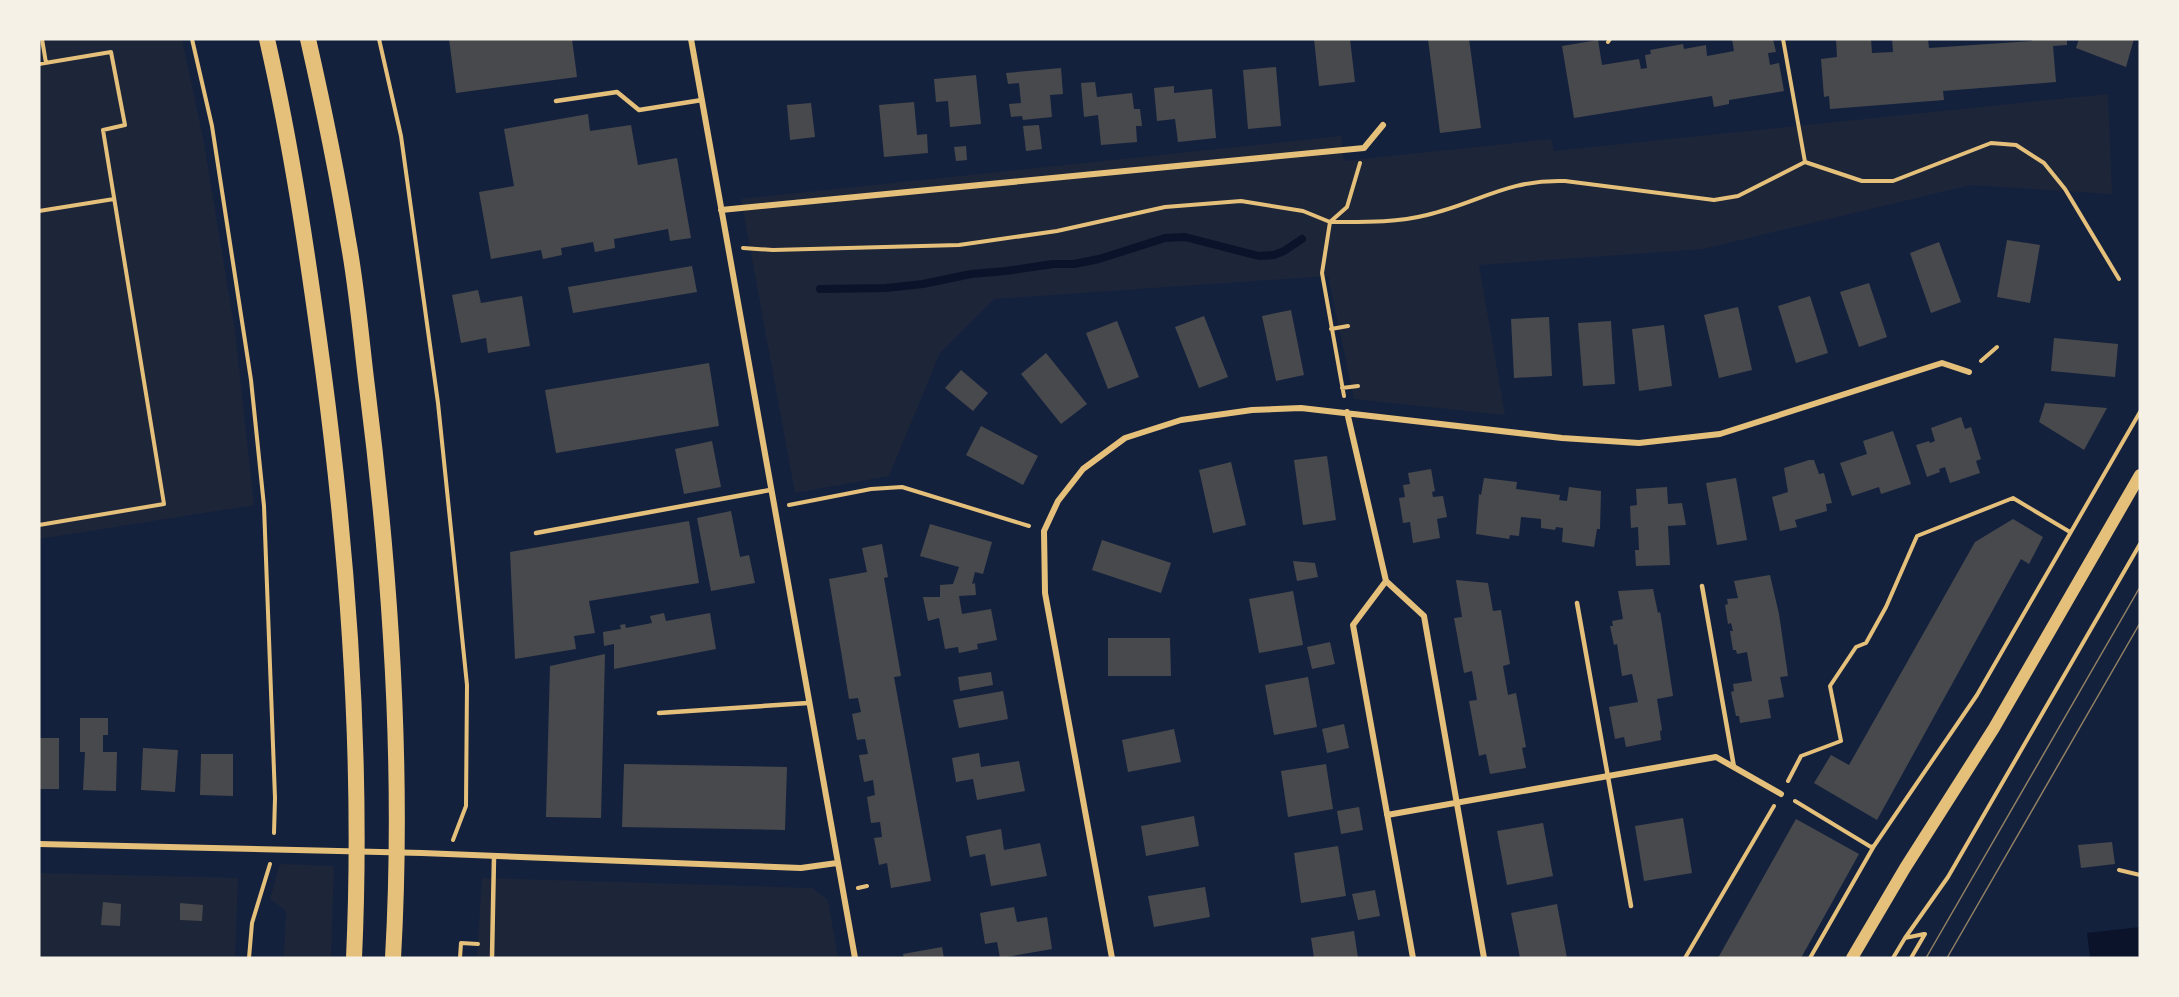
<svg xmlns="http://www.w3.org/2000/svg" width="2179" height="997" font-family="'Varela Round',sans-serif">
  <rect width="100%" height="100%" fill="#14213d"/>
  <!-- green -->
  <path fill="#1d2539" d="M 39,39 L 182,39 L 204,143 L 235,331 L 254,505 L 39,539 Z
    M 2108,94 L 2112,194 L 1971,185 L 1703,249 L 1479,265 L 1505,415 L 1354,399 L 1328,276 L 994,299 L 940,353 L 889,476 L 795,493 L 741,199 L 1341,136 L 1344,161 L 1551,139 L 1554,151 Z
    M 280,864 L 334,866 L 331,958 L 284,958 L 286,911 L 270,899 Z
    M 39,873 L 238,878 L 235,958 L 39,958 Z
    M 482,878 L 812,888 L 828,900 L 838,958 L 477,958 Z"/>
  <!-- water -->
  <path fill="#0b132b" d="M 2140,927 L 2140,958 L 2090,958 L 2087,933 Z"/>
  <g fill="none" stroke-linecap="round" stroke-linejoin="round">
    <!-- stream -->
    <path stroke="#0b132b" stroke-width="8" d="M 820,289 L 886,288 L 923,284 L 971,274 L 1006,271 L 1053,264 L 1074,264 L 1099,259 L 1165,238 L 1185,237 L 1259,256 L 1274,255 L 1284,251 L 1302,239"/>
  </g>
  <!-- building -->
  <path fill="#48494c" d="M 449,39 L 572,39 L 577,77 L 456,93 Z
    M 1314,39 L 1350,39 L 1355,82 L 1319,86 Z
    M 1428,39 L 1469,39 L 1481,128 L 1440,133 Z
    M 1732,39 L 1773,39 L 1776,52 L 1768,53 L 1770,65 L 1779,63 L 1784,91 L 1729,100 L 1729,104 L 1714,107 L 1712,96 L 1574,118 L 1562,46 L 1598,40 L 1602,65 L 1639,59 L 1641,69 L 1647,68 L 1645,55 L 1651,54 L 1650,50 L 1683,44 L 1684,49 L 1706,45 L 1707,56 L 1734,51 Z
    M 1836,39 L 1871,39 L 1872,53 L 1893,52 L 1892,39 L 1928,39 L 1929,48 L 2032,41 L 2032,39 L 2067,39 L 2067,45 L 2053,46 L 2056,82 L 1943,91 L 1944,100 L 1830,109 L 1829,96 L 1824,97 L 1821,59 L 1837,57 Z
    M 2079,39 L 2134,39 L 2126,67 L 2076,48 Z
    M 1276,67 L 1281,126 L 1248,129 L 1243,70 Z
    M 1061,68 L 1063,94 L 1050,95 L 1052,117 L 1023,120 L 1022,116 L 1011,117 L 1009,104 L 1021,103 L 1019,83 L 1008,84 L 1006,73 Z
    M 976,75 L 981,124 L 950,127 L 948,101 L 936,102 L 934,79 Z
    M 1095,82 L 1097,97 L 1132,93 L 1134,109 L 1140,109 L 1142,126 L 1136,126 L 1137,142 L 1101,145 L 1098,115 L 1084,117 L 1081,83 Z
    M 1174,86 L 1174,93 L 1212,89 L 1216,138 L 1178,142 L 1175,119 L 1157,121 L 1154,88 Z
    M 914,102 L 917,135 L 927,134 L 928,153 L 884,157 L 879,105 Z
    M 811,103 L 815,137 L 790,140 L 787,105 Z
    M 588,114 L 590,131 L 631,125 L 638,165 L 677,158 L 691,238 L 670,241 L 668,229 L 614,239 L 615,248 L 595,252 L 593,242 L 561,248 L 562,255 L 543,259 L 541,250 L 491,259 L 479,192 L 514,186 L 504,129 Z
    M 1039,125 L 1042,149 L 1026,151 L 1023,126 Z
    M 966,146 L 967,160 L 956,161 L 954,147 Z
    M 2007,240 L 2040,245 L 2030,303 L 1997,297 Z
    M 1939,242 L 1961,302 L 1931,313 L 1910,253 Z
    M 692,266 L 697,292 L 573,313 L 568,287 Z
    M 1869,283 L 1887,337 L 1859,347 L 1840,292 Z
    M 478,290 L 481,303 L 522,296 L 530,346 L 488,353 L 486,338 L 461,343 L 452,295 Z
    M 1810,296 L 1828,353 L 1796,363 L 1778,306 Z
    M 1738,307 L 1752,370 L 1719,378 L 1704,315 Z
    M 1291,310 L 1304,375 L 1276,381 L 1262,316 Z
    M 1204,316 L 1228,377 L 1199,388 L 1175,327 Z
    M 1549,317 L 1552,376 L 1514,378 L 1511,319 Z
    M 1117,321 L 1139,377 L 1108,389 L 1086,333 Z
    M 1611,321 L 1615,384 L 1583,386 L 1578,323 Z
    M 1664,325 L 1672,386 L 1639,391 L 1632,329 Z
    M 2054,338 L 2118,344 L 2115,377 L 2051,371 Z
    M 1046,353 L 1087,404 L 1061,424 L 1021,374 Z
    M 709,363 L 719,426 L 556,453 L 545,390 Z
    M 961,370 L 988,393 L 973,411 L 945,388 Z
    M 2045,403 L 2107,408 L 2084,450 L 2039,422 Z
    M 1961,417 L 1965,429 L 1971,427 L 1981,459 L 1976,461 L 1980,473 L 1950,483 L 1945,467 L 1939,469 L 1940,472 L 1927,477 L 1916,445 L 1929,441 L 1930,443 L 1935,441 L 1931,428 Z
    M 981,426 L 1038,456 L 1023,485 L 966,455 Z
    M 1893,431 L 1911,484 L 1881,494 L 1879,487 L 1852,496 L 1840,463 L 1867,454 L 1863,441 Z
    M 712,441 L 721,487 L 684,494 L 675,449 Z
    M 1327,456 L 1336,520 L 1303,525 L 1294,460 Z
    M 1809,460 L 1814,460 L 1819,474 L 1824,473 L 1832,503 L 1826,504 L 1827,511 L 1795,520 L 1797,527 L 1780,531 L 1772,497 L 1788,492 L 1784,468 Z
    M 1231,462 L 1246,525 L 1213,533 L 1199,470 Z
    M 1431,469 L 1435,491 L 1432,492 L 1433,497 L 1443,496 L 1447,517 L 1437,519 L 1440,538 L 1413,543 L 1410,522 L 1403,523 L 1399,498 L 1405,497 L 1403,485 L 1410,484 L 1408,473 Z
    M 1484,478 L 1517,482 L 1516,489 L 1560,495 L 1559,500 L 1567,501 L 1569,487 L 1601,491 L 1600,529 L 1597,529 L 1594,547 L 1562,542 L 1563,528 L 1556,527 L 1555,530 L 1541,528 L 1541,519 L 1521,517 L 1519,536 L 1510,535 L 1509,539 L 1476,534 L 1479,494 L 1481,495 Z
    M 1736,478 L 1747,540 L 1717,545 L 1706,483 Z
    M 1667,487 L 1668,504 L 1682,503 L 1686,525 L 1668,526 L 1670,565 L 1636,566 L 1635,550 L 1639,550 L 1638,527 L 1631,528 L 1630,506 L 1637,505 L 1636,489 Z
    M 731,511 L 740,557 L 749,555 L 755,583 L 711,591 L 697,518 Z
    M 2013,519 L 2043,537 L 2029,564 L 2021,559 L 1877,820 L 1814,783 L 1831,755 L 1849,765 L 1975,542 Z
    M 689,521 L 699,583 L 589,601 L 595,633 L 574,636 L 576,649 L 515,659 L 510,552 Z
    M 930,524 L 992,542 L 983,574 L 975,572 L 972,584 L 975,583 L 976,595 L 959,596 L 962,614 L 991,609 L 997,640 L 977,644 L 978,649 L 959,653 L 958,647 L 945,649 L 939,618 L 928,621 L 923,597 L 940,597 L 940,585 L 953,584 L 959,567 L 920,556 Z
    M 1102,540 L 1171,563 L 1161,593 L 1092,570 Z
    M 882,544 L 888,577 L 884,578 L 901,676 L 894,677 L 931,881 L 891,888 L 887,863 L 879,865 L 874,838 L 882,837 L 881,829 L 880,822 L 871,823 L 867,797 L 875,795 L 873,780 L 864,782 L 859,755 L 868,754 L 865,739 L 857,740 L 852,714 L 861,712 L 858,698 L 849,699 L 829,579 L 867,572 L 862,548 Z
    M 1293,561 L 1315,563 L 1318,577 L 1297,581 Z
    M 1770,575 L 1779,614 L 1788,676 L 1780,677 L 1784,697 L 1768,700 L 1771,718 L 1740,723 L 1739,716 L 1736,716 L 1731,692 L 1734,691 L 1733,684 L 1752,681 L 1747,652 L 1737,654 L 1736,650 L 1733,650 L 1730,631 L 1733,631 L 1731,623 L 1728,624 L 1725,605 L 1728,604 L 1727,599 L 1738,598 L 1734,581 Z
    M 1456,580 L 1488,583 L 1493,611 L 1501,610 L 1510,664 L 1503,666 L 1508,695 L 1516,693 L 1526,747 L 1522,748 L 1526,768 L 1490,774 L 1486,754 L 1479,756 L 1469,701 L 1477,700 L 1472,671 L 1464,673 L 1454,618 L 1462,617 Z
    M 1653,589 L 1658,613 L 1660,612 L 1661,617 L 1673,696 L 1657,699 L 1662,730 L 1660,731 L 1661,740 L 1626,747 L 1624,737 L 1615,739 L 1609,707 L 1638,702 L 1632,674 L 1622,676 L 1617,644 L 1614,645 L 1610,626 L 1613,626 L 1612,621 L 1623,619 L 1618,591 Z
    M 1293,591 L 1303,645 L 1259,653 L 1249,599 Z
    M 664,613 L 666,621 L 710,613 L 716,649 L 614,669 L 614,644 L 604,646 L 603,632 L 621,629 L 620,625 L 625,624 L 626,628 L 652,623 L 650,616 Z
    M 1108,638 L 1170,638 L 1171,676 L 1108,676 Z
    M 1330,642 L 1335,664 L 1312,669 L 1307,647 Z
    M 605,654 L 601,818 L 546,817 L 550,666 Z
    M 991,672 L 993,685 L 960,691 L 958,677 Z
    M 1308,677 L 1317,727 L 1274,735 L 1265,685 Z
    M 1003,691 L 1008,719 L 959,728 L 953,700 Z
    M 80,718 L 108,718 L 108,735 L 103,735 L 103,752 L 117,752 L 116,791 L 83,790 L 85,752 L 80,752 Z
    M 1344,724 L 1349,748 L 1327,753 L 1322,729 Z
    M 1174,729 L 1181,762 L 1128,772 L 1122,740 Z
    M 39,738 L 59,738 L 59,789 L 39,789 Z
    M 143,748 L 178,750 L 175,792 L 141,790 Z
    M 979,753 L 981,767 L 1019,761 L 1025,791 L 977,800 L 973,779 L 956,782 L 952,758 Z
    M 201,754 L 233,754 L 233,796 L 200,795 Z
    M 624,764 L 787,767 L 785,830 L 622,827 Z
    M 1326,764 L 1333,809 L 1288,817 L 1281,771 Z
    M 1359,807 L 1363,830 L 1341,834 L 1337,811 Z
    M 1194,816 L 1199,846 L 1146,856 L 1141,826 Z
    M 1683,818 L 1692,873 L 1644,881 L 1635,826 Z
    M 1796,819 L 1859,854 L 1801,958 L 1718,958 Z
    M 1543,823 L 1553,876 L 1507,885 L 1497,831 Z
    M 1001,829 L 1004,850 L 1040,843 L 1047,876 L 991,886 L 985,854 L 970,857 L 966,836 Z
    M 2112,842 L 2115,864 L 2081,868 L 2078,845 Z
    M 1338,846 L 1346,896 L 1301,903 L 1294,853 Z
    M 1205,887 L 1210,917 L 1154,927 L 1148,896 Z
    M 1375,890 L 1380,916 L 1358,920 L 1352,894 Z
    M 103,902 L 121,904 L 120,926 L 101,925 Z
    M 180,903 L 203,905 L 202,921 L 180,920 Z
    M 1557,904 L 1567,958 L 1520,958 L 1511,913 Z
    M 1014,907 L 1017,922 L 1047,917 L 1052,949 L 1000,958 L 997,942 L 985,944 L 980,913 Z
    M 1354,931 L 1358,958 L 1314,958 L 1311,938 Z
    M 942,947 L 944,958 L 904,958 L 903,954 Z"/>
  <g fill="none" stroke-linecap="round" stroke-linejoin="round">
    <!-- path -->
    <path stroke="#e5c07b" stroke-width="4" d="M 42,39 L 46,63
      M 192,39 L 212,126 L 251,380 L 264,506 L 275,798 L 274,833
      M 379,39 L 401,136 L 438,403 L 467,685 L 466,806 L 453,840
      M 1783,39 L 1805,162
      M 1608,42 L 1610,39
      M 39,64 L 111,52 L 125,125 L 103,130 L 164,504 L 39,525
      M 39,211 L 114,199
      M 743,248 L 773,250 L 959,245 L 1057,231 L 1165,207 L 1241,201 L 1303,211 L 1330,222 L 1347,207 L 1360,163
      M 1331,329 L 1348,326
      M 1981,361 L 1997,347
      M 1342,388 L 1358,386
      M 1344,396 L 1322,273 L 1330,222 C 1363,222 1395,223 1427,215 C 1478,203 1508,179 1565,181 L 1714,200 L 1738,196 L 1805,162 L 1862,181 L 1893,181 L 1991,143 L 2016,145 L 2044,163 L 2065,189 L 2119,279
      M 789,505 L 871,489 L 902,487 L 1029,526
      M 1788,781 L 1801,756 L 1841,741 L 1830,686 L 1856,647 L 1866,643 L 1886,607 L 1917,536 L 2013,498 L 2070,532
      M 1795,801 L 1871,847 L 1873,846
      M 2119,870 L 2140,875
      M 858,888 L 867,886
      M 1905,938 L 1924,934
      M 249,958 L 252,923 L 270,864
      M 460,958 L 461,943 L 478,944
      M 1685,958 L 1774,806
      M 1810,958 L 1874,846 L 1977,695 L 2140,412
      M 1893,958 L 1905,938 L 1948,877 L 2140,544
      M 1911,958 L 1925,934"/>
    <!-- service -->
    <path stroke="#e5c07b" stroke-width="4.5" d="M 556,101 L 617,92 L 639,110 L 702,100
      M 536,533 L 770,490
      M 1702,586 L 1734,767
      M 1577,603 L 1631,906
      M 659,713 L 808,703
      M 492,958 L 494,857"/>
    <!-- minor -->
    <path stroke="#e5c07b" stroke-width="6" d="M 691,39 L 855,958
      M 721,210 L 1364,148 L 1383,125
      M 1347,412 L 1386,581 L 1424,616 L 1484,958
      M 1386,581 L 1353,625 L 1413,958
      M 1387,815 L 1716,757 L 1781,794
      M 39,844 L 422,853 L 801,868 L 837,863
      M 1112,958 L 1045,593 L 1044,531 L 1058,501 L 1083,469 L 1125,438 L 1181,420 L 1252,410 L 1301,408 L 1562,438 L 1639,443 L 1720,434 L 1942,363 L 1969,372"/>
    <!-- secondary -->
    <path stroke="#e5c07b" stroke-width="12" d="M 1852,958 L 1905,868 L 1994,728 L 2140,475"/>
    <!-- trunk -->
    <path stroke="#e5c07b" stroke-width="16" d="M 267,39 C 292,148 308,258 323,369 C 349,564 363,761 354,958
      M 308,39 C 323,105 337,172 348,240 C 357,288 361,338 367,387 C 391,576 404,768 393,958"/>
    <!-- tram -->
    <path stroke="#918062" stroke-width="1.5" d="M 1926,958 L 2140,587
      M 1947,958 L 2140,623"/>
  </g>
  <!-- border -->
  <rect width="2179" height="997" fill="none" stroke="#f6f1e7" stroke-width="81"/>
</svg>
